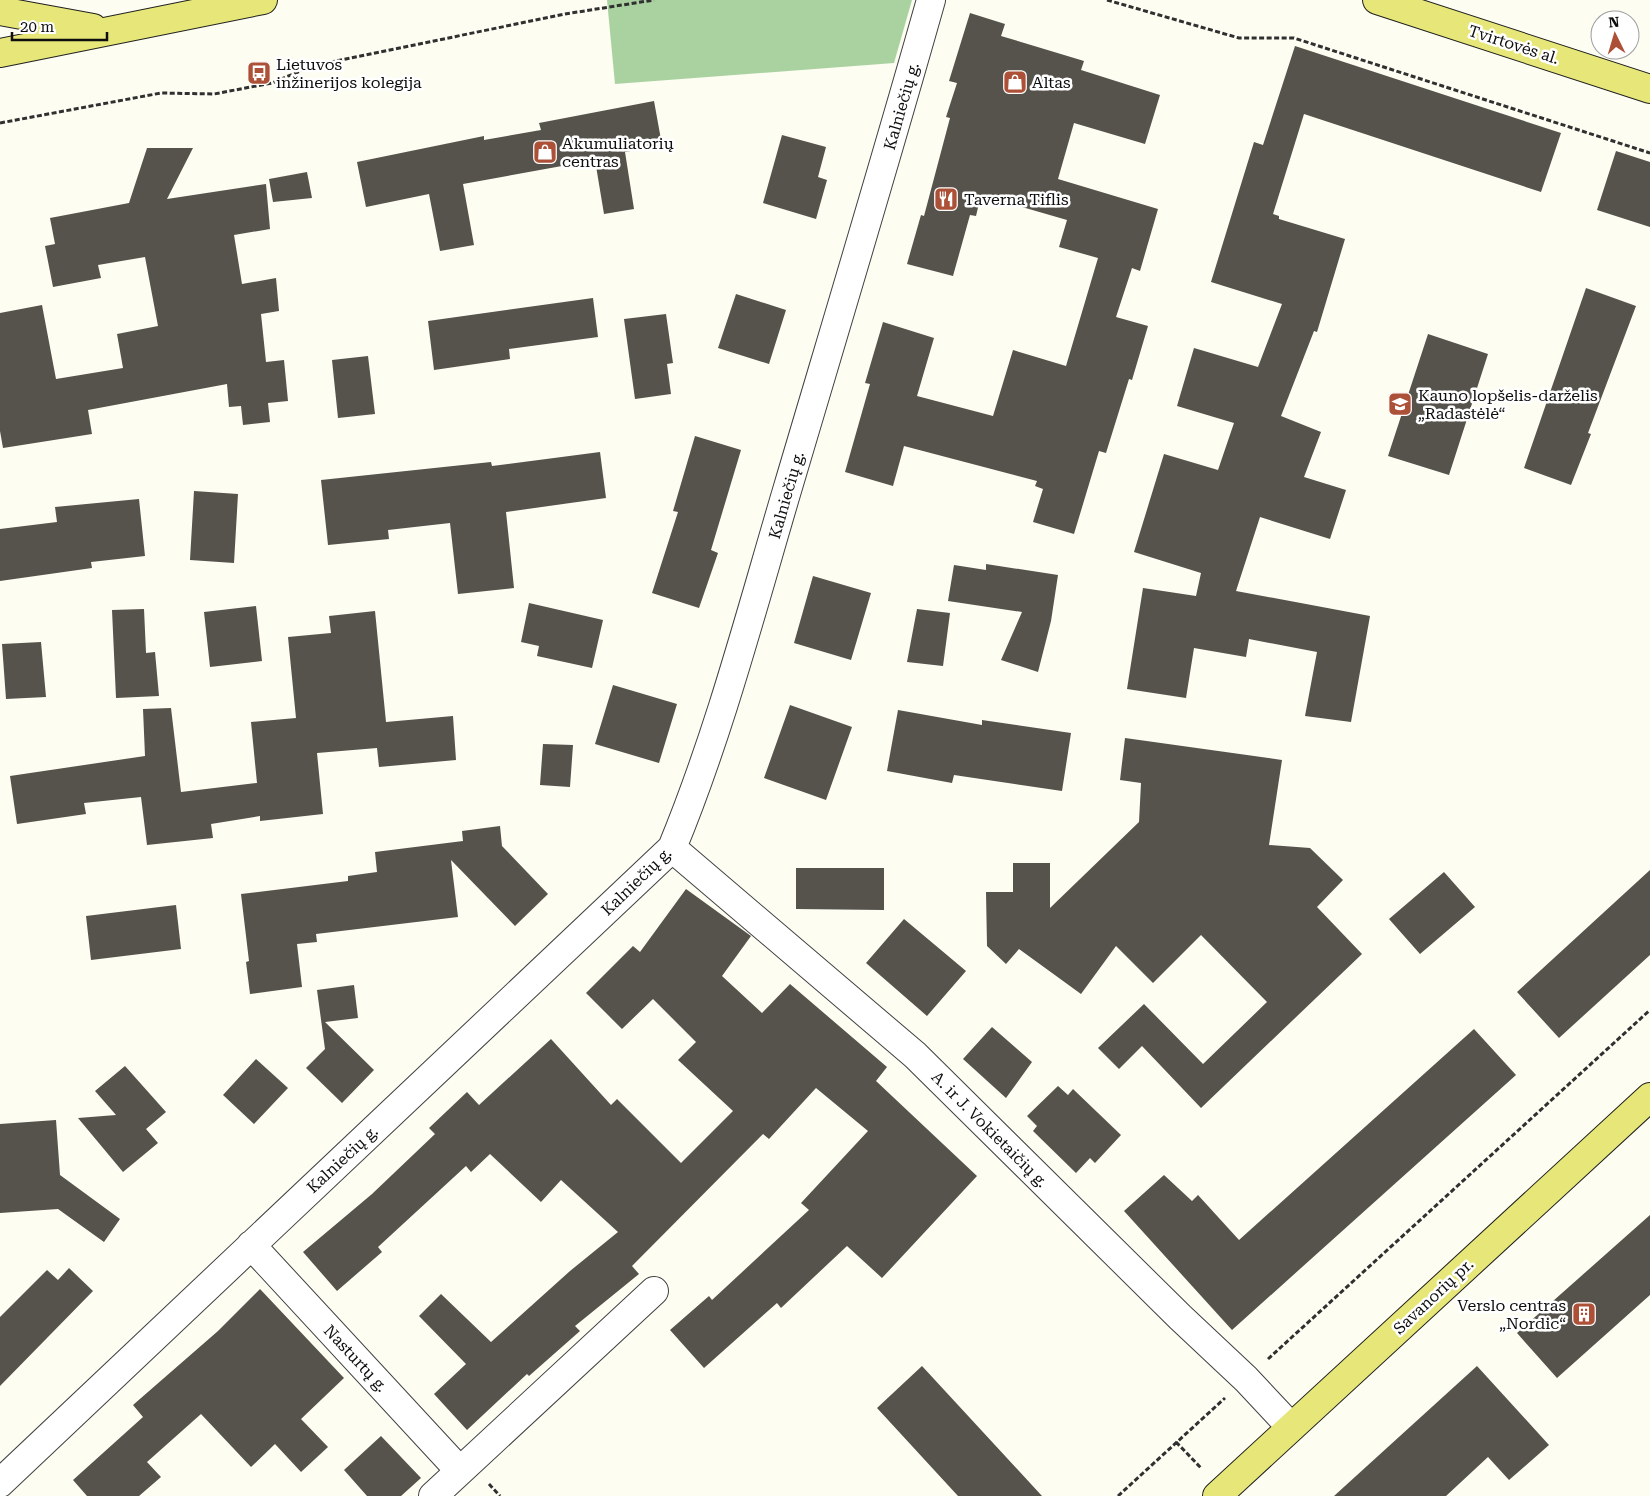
<svg xmlns="http://www.w3.org/2000/svg" width="1650" height="1496" font-family="'Roboto Serif',serif">
  <rect width="100%" height="100%" fill="#fdfdf2"/>
  <!-- forest -->
  <path fill="#aad2a0" d="M 607,0 L 912,0 L 894,63 L 615,84 Z"/>
  <!-- building -->
  <path fill="#56524c" d="M 970,13 L 1005,24 L 1001,36 L 1084,61 L 1081,70 L 1160,95 L 1145,144 L 1074,123 L 1058,179 L 1158,209 L 1140,271 L 1132,268 L 1116,317 L 1148,326 L 1132,380 L 1129,379 L 1106,453 L 1099,451 L 1074,534 L 1033,522 L 1043,489 L 1035,486 L 1037,481 L 904,446 L 893,486 L 845,472 L 870,384 L 865,383 L 883,322 L 934,338 L 917,396 L 993,416 L 1013,350 L 1066,366 L 1098,258 L 1059,247 L 1067,220 L 981,195 L 976,216 L 970,215 L 953,276 L 907,264 L 921,215 L 924,216 L 950,118 L 946,117 L 957,83 L 949,81 Z
    M 1295,46 L 1561,133 L 1541,192 L 1304,114 L 1273,214 L 1279,216 L 1279,219 L 1345,239 L 1317,332 L 1314,331 L 1281,416 L 1321,432 L 1304,477 L 1346,490 L 1330,539 L 1260,517 L 1236,591 L 1370,616 L 1351,722 L 1305,716 L 1317,652 L 1249,639 L 1246,657 L 1194,648 L 1186,698 L 1127,689 L 1143,588 L 1196,596 L 1201,573 L 1134,552 L 1164,454 L 1218,470 L 1234,423 L 1177,406 L 1194,348 L 1258,367 L 1282,304 L 1211,282 L 1254,142 L 1263,145 Z
    M 654,101 L 662,145 L 625,152 L 634,209 L 604,214 L 595,160 L 463,184 L 474,245 L 440,251 L 429,194 L 366,207 L 357,162 L 484,136 L 484,140 L 541,130 L 539,123 Z
    M 782,135 L 826,147 L 818,177 L 827,180 L 816,219 L 763,203 Z
    M 147,148 L 193,148 L 167,199 L 266,184 L 270,229 L 234,235 L 242,284 L 276,278 L 279,311 L 261,314 L 266,362 L 284,360 L 288,401 L 268,403 L 270,422 L 243,425 L 241,406 L 229,407 L 227,384 L 88,410 L 92,434 L 3,448 L 0,431 L 0,313 L 42,305 L 56,379 L 123,368 L 117,334 L 158,326 L 145,257 L 98,265 L 101,278 L 53,287 L 45,246 L 55,244 L 50,218 L 129,203 Z
    M 1616,151 L 1650,162 L 1650,227 L 1597,210 Z
    M 307,172 L 312,198 L 273,202 L 269,179 Z
    M 1586,288 L 1636,306 L 1588,433 L 1591,434 L 1571,485 L 1524,468 Z
    M 736,294 L 786,310 L 769,364 L 718,348 Z
    M 593,298 L 598,337 L 509,349 L 510,359 L 434,370 L 428,321 Z
    M 666,314 L 673,363 L 667,364 L 671,394 L 635,399 L 624,319 Z
    M 1428,334 L 1488,354 L 1449,475 L 1388,456 Z
    M 368,356 L 375,414 L 338,418 L 332,360 Z
    M 695,436 L 741,450 L 711,550 L 718,553 L 699,608 L 652,593 L 678,512 L 673,511 Z
    M 600,452 L 606,498 L 506,512 L 514,588 L 458,594 L 450,523 L 388,530 L 389,539 L 328,545 L 321,480 L 491,462 L 492,466 Z
    M 194,491 L 238,494 L 234,563 L 190,560 Z
    M 139,499 L 145,556 L 91,562 L 92,568 L 0,581 L 0,529 L 57,522 L 55,507 Z
    M 986,564 L 1058,575 L 1051,621 L 1038,672 L 1001,660 L 1022,612 L 948,601 L 954,565 L 986,570 Z
    M 813,576 L 871,593 L 851,660 L 794,643 Z
    M 529,603 L 603,620 L 592,668 L 537,656 L 539,646 L 521,642 Z
    M 256,606 L 262,661 L 210,667 L 204,612 Z
    M 144,609 L 146,653 L 155,652 L 159,696 L 116,698 L 112,610 Z
    M 917,609 L 950,613 L 943,666 L 907,662 Z
    M 375,611 L 386,722 L 453,716 L 456,760 L 379,767 L 377,748 L 317,753 L 323,814 L 260,821 L 260,816 L 211,824 L 213,838 L 147,845 L 141,797 L 84,803 L 86,814 L 17,824 L 10,776 L 145,756 L 143,709 L 171,708 L 181,792 L 257,783 L 251,722 L 296,718 L 288,637 L 331,633 L 329,616 Z
    M 41,642 L 46,697 L 6,699 L 2,644 Z
    M 613,685 L 677,704 L 659,763 L 595,744 Z
    M 790,705 L 852,727 L 826,800 L 764,778 Z
    M 898,710 L 982,725 L 982,720 L 1071,733 L 1062,791 L 954,775 L 952,783 L 887,771 Z
    M 1125,738 L 1282,760 L 1269,845 L 1310,848 L 1343,880 L 1317,907 L 1362,954 L 1201,1108 L 1142,1046 L 1119,1069 L 1098,1048 L 1144,1004 L 1203,1064 L 1267,1002 L 1201,935 L 1153,983 L 1116,946 L 1081,994 L 1019,949 L 1006,964 L 987,946 L 986,892 L 1013,892 L 1013,863 L 1050,863 L 1050,908 L 1139,822 L 1141,783 L 1120,780 Z
    M 543,744 L 573,745 L 570,787 L 540,785 Z
    M 500,826 L 502,846 L 548,894 L 515,926 L 451,860 L 458,917 L 316,934 L 317,942 L 297,944 L 302,987 L 250,994 L 246,962 L 249,961 L 241,894 L 348,881 L 348,876 L 377,872 L 375,852 L 463,841 L 462,831 Z
    M 796,868 L 884,868 L 884,910 L 796,909 Z
    M 1650,870 L 1650,955 L 1559,1038 L 1517,992 Z
    M 1444,872 L 1475,907 L 1420,954 L 1389,919 Z
    M 686,889 L 751,936 L 722,976 L 762,1013 L 790,984 L 887,1067 L 876,1081 L 977,1176 L 882,1278 L 847,1246 L 781,1308 L 777,1303 L 704,1368 L 670,1330 L 709,1296 L 712,1300 L 809,1210 L 801,1203 L 868,1131 L 816,1088 L 769,1139 L 763,1134 L 632,1266 L 639,1274 L 575,1326 L 580,1331 L 529,1376 L 527,1374 L 467,1430 L 434,1394 L 466,1364 L 419,1316 L 441,1294 L 491,1342 L 570,1271 L 618,1232 L 561,1180 L 541,1202 L 490,1154 L 471,1172 L 466,1166 L 378,1247 L 382,1252 L 337,1291 L 303,1252 L 372,1194 L 435,1134 L 429,1128 L 467,1092 L 479,1105 L 551,1039 L 611,1105 L 617,1099 L 681,1163 L 733,1111 L 678,1060 L 696,1042 L 653,999 L 622,1029 L 586,993 L 633,946 L 640,952 Z
    M 176,905 L 181,949 L 91,960 L 86,916 Z
    M 904,919 L 966,971 L 927,1016 L 866,963 Z
    M 354,985 L 358,1018 L 325,1022 L 374,1070 L 342,1103 L 306,1068 L 325,1049 L 317,990 Z
    M 992,1027 L 1032,1062 L 1006,1098 L 963,1059 Z
    M 1474,1029 L 1516,1075 L 1232,1330 L 1124,1211 L 1164,1175 L 1192,1201 L 1198,1195 L 1239,1240 Z
    M 256,1059 L 288,1088 L 254,1124 L 223,1095 Z
    M 125,1066 L 166,1112 L 146,1129 L 158,1143 L 123,1172 L 78,1118 L 116,1115 L 95,1091 Z
    M 1058,1086 L 1068,1095 L 1073,1089 L 1121,1135 L 1095,1163 L 1090,1158 L 1076,1173 L 1033,1131 L 1037,1126 L 1027,1116 Z
    M 56,1120 L 60,1175 L 120,1219 L 104,1242 L 58,1209 L 0,1213 L 0,1124 Z
    M 1650,1215 L 1650,1295 L 1557,1378 L 1517,1333 Z
    M 69,1268 L 93,1291 L 0,1386 L 0,1317 L 47,1270 L 58,1280 Z
    M 260,1289 L 344,1378 L 301,1419 L 328,1447 L 301,1472 L 275,1444 L 251,1467 L 201,1414 L 147,1462 L 161,1477 L 139,1496 L 87,1496 L 73,1480 L 143,1417 L 133,1405 L 218,1331 Z
    M 922,1366 L 1042,1496 L 958,1496 L 877,1408 Z
    M 1477,1366 L 1549,1445 L 1509,1480 L 1488,1457 L 1446,1496 L 1334,1496 Z
    M 381,1436 L 421,1478 L 401,1496 L 367,1496 L 344,1470 Z"/>
  <g fill="none" stroke-linecap="round" stroke-linejoin="round">
    <!-- minor casing -->
    <g stroke="#414141" stroke-width="30">
      <path id="minor" d="M 672,848 L 915,1055 L 1180,1317 L 1246,1379 L 1291,1427
        M 251,1245 L 460,1471 L 433,1496
        M 460,1471 L 654,1291
        M 0,1483 L 672,848 C 720,732 752,608 788,487 C 836,325 885,163 931,0"/>
    </g>
    <!-- major casing -->
    <g stroke="#1f1f1f" stroke-width="30">
      <path id="major" d="M 1377,0 L 1650,89
        M 0,11 L 93,28
        M 0,53 L 263,0
        M 1217,1496 L 1650,1097"/>
    </g>
    <!-- path -->
    <path stroke="#303030" stroke-width="3" stroke-dasharray="5 2.5" stroke-linecap="butt" d="M 1107,0 L 1239,38 L 1294,38 L 1650,153
      M 0,123 L 161,93 L 214,94 L 272,83 L 312,66 L 565,14 L 654,0
      M 1268,1359 L 1650,1010
      M 1176,1442 L 1202,1469
      M 489,1484 L 500,1496
      M 1118,1496 L 1225,1398"/>
    <!-- minor -->
    <use href="#minor" stroke="#fff" stroke-width="28"/>
    <!-- major -->
    <use href="#major" stroke="#e6e778" stroke-width="28"/>
  </g>
  <!-- icons -->
  <defs>
    <g id="bus-square" transform="scale(1.25)"><rect x="-9" y="-9" width="18" height="18" rx="4" fill="#ac5038" stroke="#fff"/><path d="M-5-6H5V4H4V6H2V4H-2V6H-4V4H-5ZM-3.5-4V0h7V-4ZM-3.5 1.2v1.5H-2V1.2ZM2 1.2v1.5H3.5V1.2Z" fill="#fff"/></g>
    <g id="shop-square" transform="scale(1.25)"><rect x="-9" y="-9" width="18" height="18" rx="4" fill="#ac5038" stroke="#fff"/><path d="M-5-2.5h2.3a2.7 3.5 0 0 1 5.4 0H5L5.5 6h-11ZM-1.5-2.5h3a1.5 2.3 0 0 0-3 0Z" fill="#fff"/></g>
    <g id="restaurant-square" transform="scale(1.25)"><rect x="-9" y="-9" width="18" height="18" rx="4" fill="#ac5038" stroke="#fff"/><path d="M-5-6h1v4h1v-4h1v4h1v-4h1v5L-1.5 .5V6h-2V.5L-5-1ZM5-6V6H3V1.5H1.5Q1.5-4 5-6Z" fill="#fff"/></g>
    <g id="school-square" transform="scale(1.25)"><rect x="-9" y="-9" width="18" height="18" rx="4" fill="#ac5038" stroke="#fff"/><path d="M0-5L7-2L0 1L-7-2ZM-4 1L0 2.5L4 1V4Q0 6-4 4Z" fill="#fff"/></g>
    <g id="building-square" transform="scale(1.25)"><rect x="-9" y="-9" width="18" height="18" rx="4" fill="#ac5038" stroke="#fff"/><path d="M-4-6H4V6H1V3H-1V6H-4ZM-2.5-4.3h1.7v1.8h-1.7ZM.8-4.3h1.7v1.8H.8ZM-2.5-1h1.7V.8h-1.7ZM.8-1h1.7V.8H.8Z" fill="#fff"/></g>
  </defs>
  <g fill-rule="evenodd">
    <use href="#bus-square" x="259" y="73"/>
    <use href="#shop-square" x="1015" y="82"/>
    <use href="#shop-square" x="545" y="152"/>
    <use href="#restaurant-square" x="946" y="199"/>
    <use href="#school-square" x="1400" y="404"/>
    <use href="#building-square" x="1584" y="1314"/>
  </g>
  <g text-anchor="middle" stroke-width="5" stroke-linejoin="round" paint-order="stroke">
    <!-- street labels -->
    <g font-size="16" fill="#0e0e0e" stroke="#fff">
      <text transform="translate(1514 44) rotate(18)" y="6">Tvirtovės al.</text>
      <text transform="translate(901 106) rotate(-74)" y="6">Kalniečių g.</text>
      <text transform="translate(786 495) rotate(-74)" y="6">Kalniečių g.</text>
      <text transform="translate(636 881) rotate(-44)" y="6">Kalniečių g.</text>
      <text transform="translate(990 1129) rotate(45)" y="6">A. ir J. Vokietaičių g.</text>
      <text transform="translate(342 1159) rotate(-43)" y="6">Kalniečių g.</text>
      <text transform="translate(1433 1296) rotate(-43)" y="6">Savanorių pr.</text>
      <text transform="translate(356 1358) rotate(47)" y="6">Nasturtų g.</text>
    </g>
    <!-- poi labels -->
    <g font-size="16" fill="#0e0e0e" stroke="#fff" text-anchor="start">
      <text x="276" y="70">Lietuvos<tspan x="276" dy="18">inžinerijos kolegija</tspan></text>
      <text x="1032" y="88">Altas</text>
      <text x="562" y="149">Akumuliatorių<tspan x="562" dy="18">centras</tspan></text>
      <text x="964" y="205">Taverna Tiflis</text>
      <text x="1418" y="401">Kauno lopšelis-darželis<tspan x="1418" dy="18">„Radastėlė“</tspan></text>
      <text x="1566" y="1311" text-anchor="end">Verslo centras<tspan x="1566" dy="18">„Nordic“</tspan></text>
    </g>
  </g>
  <!-- north arrow -->
  <g transform="translate(1615 35) rotate(355)"><circle r="24" fill="#ffffff" stroke="#9f9f9f"/>
  <path d="M0-4L9 19L0 12L-9 19Z" fill="#ac5038"/>
  <text y="-8" font-size="14" font-weight="bold" text-anchor="middle" fill="#0e0e0e">N</text>
  </g>
  <!-- scale -->
  <path d="M12 32v8h95v-8" fill="none" stroke="#0e0e0e" stroke-width="2.5"/>
  <text x="20" y="32" font-size="15" fill="#0e0e0e" stroke="#ffffff" stroke-width="4" paint-order="stroke">20 m</text>
</svg>
